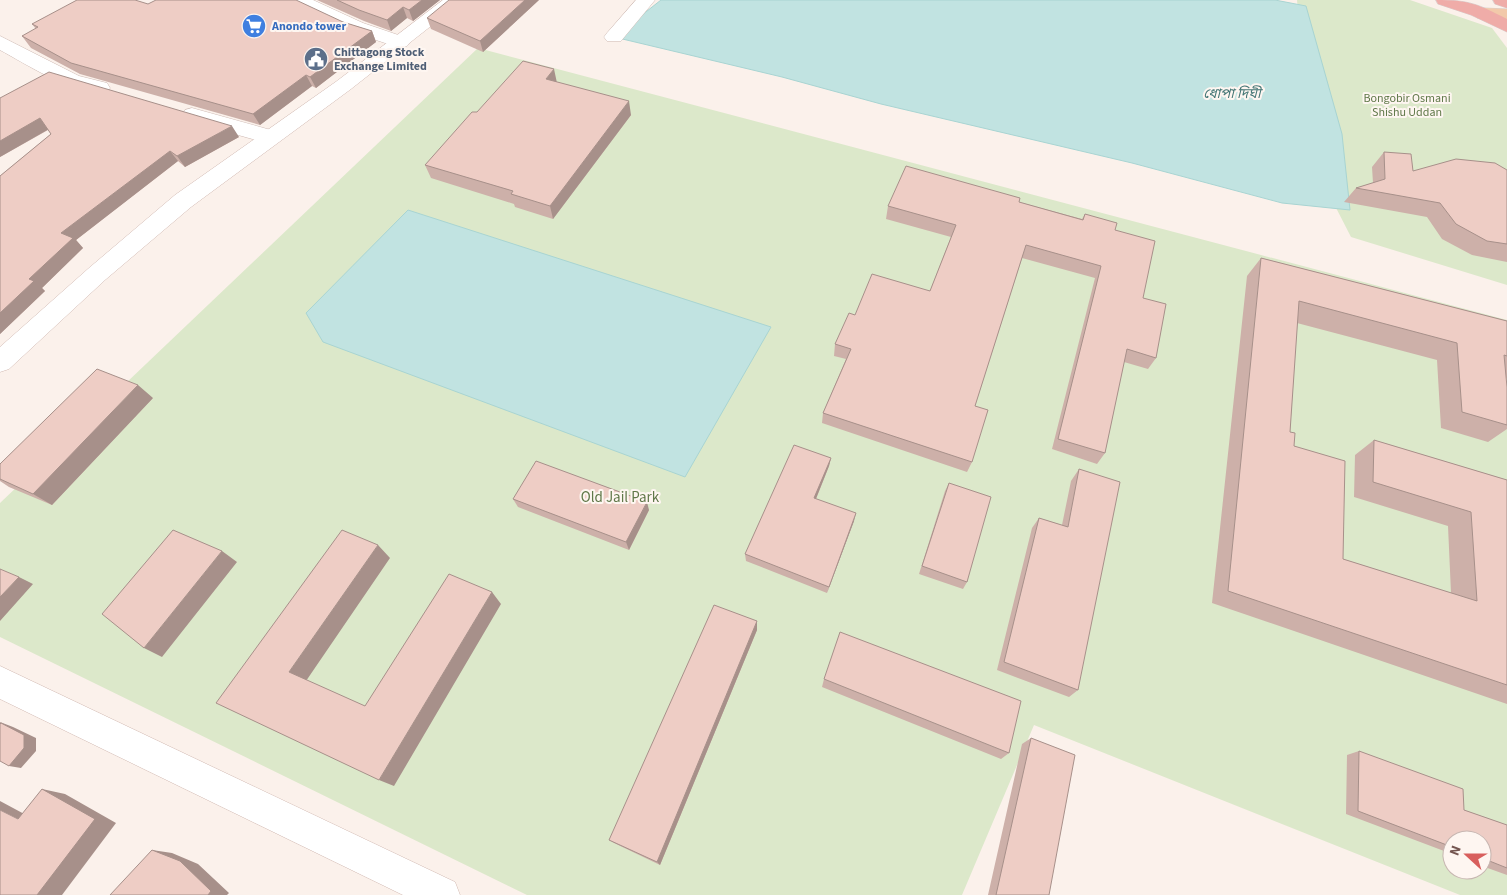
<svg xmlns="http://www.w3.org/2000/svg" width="1507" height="895" font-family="'Source Sans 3','Noto Sans Bengali',sans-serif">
  <rect width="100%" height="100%" fill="#fbf1eb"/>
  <!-- green -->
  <path fill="#dce8ca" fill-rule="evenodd" d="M 1297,0 L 1410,0 L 1492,28 L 1507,48 L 1507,285 L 1351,237 L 1312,161 Z
    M 478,48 L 1507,320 L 1507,895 L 1460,895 L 1034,725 L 962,895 L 527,895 L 0,637 L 0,503 ZM 1452,840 L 1482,840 L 1482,870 L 1452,870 Z"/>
  <!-- water -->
  <path fill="#c1e3e1" stroke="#a8d4d2" d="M 661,0 L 1275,0 L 1306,6 L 1342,134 L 1350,210 L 1282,203 L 1132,163 L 881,104 L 782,77 L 614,37 Z
    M 408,210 L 771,327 L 685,477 L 323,342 L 306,313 Z"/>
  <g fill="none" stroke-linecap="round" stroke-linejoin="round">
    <!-- street casing -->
    <g stroke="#cebab4" stroke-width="1">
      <path id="street" d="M 289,0 L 313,0 L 363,23 L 407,38 L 410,42 L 407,46 L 400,48 L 349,31 L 291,4 Z
        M 636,0 L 655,0 L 621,41 L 607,41 L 604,37 L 607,33 Z
        M 0,36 L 79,76 L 107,83 L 110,88 L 107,93 C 81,99 24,63 0,50 Z
        M 192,108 L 278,132 L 281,137 L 278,142 L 270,144 L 185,120 L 182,115 L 185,110 Z"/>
    </g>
    <!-- secondary casing -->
    <g stroke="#d1b9b2" stroke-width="1">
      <path id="secondary" d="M 443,0 L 464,0 L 351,89 L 191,207 L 105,280 L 9,369 L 0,372 L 0,347 L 89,268 L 175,195 L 337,81 Z
        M 0,666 L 455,882 L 460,895 L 403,895 L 0,699 Z"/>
    </g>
    <!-- primary casing -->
    <g stroke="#d8cfce" stroke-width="1">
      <path id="primary" d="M 1484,8 L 1507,9 L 1507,21 L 1477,18 L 1475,14 L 1477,10 Z"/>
    </g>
    <!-- highway casing -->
    <g stroke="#d8cfce" stroke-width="1">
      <path id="highway" d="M 1436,0 C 1469,0 1478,4 1507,19 L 1507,32 L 1471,15 L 1438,4 Z
        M 1493,0 L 1507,0 L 1507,8 L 1495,4 Z"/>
    </g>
    <!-- street -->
    <use href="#street" fill="#fff" fill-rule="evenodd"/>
    <!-- secondary -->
    <use href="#secondary" fill="#fff" fill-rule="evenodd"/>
    <!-- primary -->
    <use href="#primary" fill="#f2c9aa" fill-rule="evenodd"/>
    <!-- highway -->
    <use href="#highway" fill="#efaca8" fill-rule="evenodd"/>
  </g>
  <!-- wall -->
  <path fill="#cdb0a9" d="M 317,0 L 440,0 L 413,21 L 407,18 L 391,31 L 364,21 Z
    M 539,0 L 483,52 L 431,29 L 427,18 Z
    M 148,4 L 343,22 L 372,31 L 376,42 L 316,88 L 312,86 L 260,125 L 80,74 L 31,48 L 22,36 L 36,29 L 32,24 Z
    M 557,82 L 631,115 L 553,219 L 515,207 L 514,204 L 431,178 L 425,165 L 477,112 Z
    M 0,98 L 239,137 L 185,167 L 178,161 L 76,240 L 83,248 L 42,288 L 45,291 L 0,334 L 0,176 L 51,134 L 48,130 L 0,157 Z
    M 1384,152 L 1413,171 L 1507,170 L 1507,262 L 1472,255 L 1442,239 L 1427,217 L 1344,202 L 1356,188 L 1373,183 L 1372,167 Z
    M 1019,202 L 1082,219 L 1085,214 L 1115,230 L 1143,298 L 1156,358 L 1148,369 L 1124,362 L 1105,453 L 1097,464 L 1052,449 L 1095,278 L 1022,258 L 975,406 L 972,462 L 967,472 L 822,423 L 823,413 L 846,359 L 834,356 L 835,344 L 855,315 L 930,291 L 951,237 L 886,219 L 888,206 Z
    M 1261,258 L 1507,321 L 1507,379 L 1506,378 L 1507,387 L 1507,429 L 1488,442 L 1441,428 L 1437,360 L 1297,323 L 1290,432 L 1294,446 L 1343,559 L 1451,593 L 1448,526 L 1354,497 L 1355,455 L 1374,440 L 1507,480 L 1507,704 L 1212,603 L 1247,276 Z
    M 153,398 L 52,505 L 9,487 L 0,481 L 0,464 Z
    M 831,458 L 829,466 L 816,499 L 854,521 L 827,593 L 746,561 L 745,554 Z
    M 1079,469 L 1078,690 L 1069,697 L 997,670 L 1032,528 L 1039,518 L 1062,525 L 1071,481 Z
    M 949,483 L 967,582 L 963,589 L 919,574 L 945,491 Z
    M 513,499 L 649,510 L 629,550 L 518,507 Z
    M 757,621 L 757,630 L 660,865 L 614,843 L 609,840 Z
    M 824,679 L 1009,753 L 1001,759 L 822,687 Z
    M 1031,738 L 1049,895 L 988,895 L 1022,744 Z
    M 1359,751 L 1464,810 L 1507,825 L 1507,875 L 1482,866 L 1482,840 L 1452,840 L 1452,854 L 1346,814 L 1347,755 Z"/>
  <!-- shaded-wall -->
  <path fill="#a7908a" d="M 422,0 L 440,0 L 413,21 L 409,10 Z
    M 525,0 L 539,0 L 483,52 L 480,41 Z
    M 403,7 L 407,18 L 391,31 L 387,20 Z
    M 372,31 L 376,42 L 316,88 L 310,77 Z
    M 554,69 L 557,83 L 546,79 Z
    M 306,75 L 312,86 L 260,125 L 253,114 Z
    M 629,101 L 631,115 L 553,219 L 550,206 Z
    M 40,118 L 49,129 L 0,157 L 0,141 Z
    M 232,126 L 239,137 L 185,167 L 177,156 Z
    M 170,151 L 178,161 L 76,240 L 83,248 L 42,288 L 45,291 L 0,334 L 0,313 L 29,279 L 61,233 Z
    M 138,385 L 153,398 L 52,505 L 33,494 Z
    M 831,458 L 829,466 L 813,506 L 814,498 Z
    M 647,502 L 649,510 L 629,550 L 626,542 Z
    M 856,513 L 854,521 L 827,593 L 829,587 Z
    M 378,545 L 390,558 L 306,681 L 289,672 Z
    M 222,551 L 237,562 L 162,657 L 144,648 Z
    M 19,577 L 33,584 L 0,621 L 0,597 Z
    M 492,592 L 501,604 L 394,786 L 379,780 Z
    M 757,621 L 757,630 L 660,865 L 657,862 Z
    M 0,722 L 13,727 L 36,738 L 36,751 L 21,768 L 9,766 Z
    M 42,789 L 65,794 L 116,823 L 62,895 L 37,895 Z
    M 0,801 L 41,823 L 18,819 L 0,810 Z
    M 152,850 L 172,853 L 198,864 L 229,893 L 227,895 L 208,895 Z"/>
  <!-- building -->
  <path fill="#eecdc5" stroke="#a7908a" d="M 77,0 L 135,0 L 148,4 L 156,0 L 296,0 L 343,22 L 372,31 L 310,77 L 306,75 L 253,114 L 71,63 L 22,36 L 38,27 L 32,24 Z
    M 337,0 L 422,0 L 409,10 L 403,7 L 387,20 L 359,10 Z
    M 449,0 L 525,0 L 480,41 L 427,18 Z
    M 523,61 L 554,69 L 546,79 L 629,101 L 550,206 L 511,194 L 513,191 L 425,165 L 472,112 L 477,112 Z
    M 49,72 L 232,126 L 177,156 L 170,151 L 61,233 L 73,238 L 29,279 L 34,281 L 0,313 L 0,176 L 51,134 L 40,118 L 0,141 L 0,98 Z
    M 1384,152 L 1411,154 L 1413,171 L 1456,159 L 1495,163 L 1507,170 L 1507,244 L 1487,241 L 1456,224 L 1440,203 L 1356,188 L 1385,179 Z
    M 906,166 L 1020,198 L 1019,202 L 1083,220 L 1085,214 L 1117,223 L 1115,230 L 1155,241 L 1143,298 L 1166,304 L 1156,358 L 1127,349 L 1105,453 L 1058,439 L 1101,266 L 1026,245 L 975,406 L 988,410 L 972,462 L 823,413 L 851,349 L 835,344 L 849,313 L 855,315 L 872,274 L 930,291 L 956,225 L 888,206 Z
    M 1261,258 L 1507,321 L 1507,356 L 1504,355 L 1507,387 L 1507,425 L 1462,412 L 1457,343 L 1299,301 L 1290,432 L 1295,433 L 1294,446 L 1345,461 L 1343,559 L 1477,601 L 1471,512 L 1373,482 L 1374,440 L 1507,480 L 1507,685 L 1228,591 Z
    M 97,369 L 138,385 L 33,494 L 0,479 L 0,464 Z
    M 794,445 L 831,458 L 814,498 L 856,513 L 829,587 L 745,554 Z
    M 536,461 L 647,502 L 626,542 L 513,499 Z
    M 1079,469 L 1120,482 L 1078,690 L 1004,662 L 1039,518 L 1068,527 Z
    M 949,483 L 991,497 L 967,582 L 922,566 Z
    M 173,530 L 222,551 L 144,648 L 102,614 Z
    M 342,530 L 378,545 L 289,672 L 365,706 L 449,574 L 492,592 L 379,780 L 216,703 Z
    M 0,569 L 19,577 L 0,597 Z
    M 714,605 L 757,621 L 657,862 L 609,840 Z
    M 840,632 L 1021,701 L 1009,753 L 824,679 Z
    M 1,723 L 24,735 L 24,748 L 9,766 L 0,761 L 0,724 Z
    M 1031,738 L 1075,755 L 1049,895 L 996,895 Z
    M 1359,751 L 1463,789 L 1464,810 L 1507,825 L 1507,868 L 1482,858 L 1482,840 L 1452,840 L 1452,847 L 1358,811 Z
    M 42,789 L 95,819 L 37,895 L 0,895 L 0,810 L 18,819 Z
    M 152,850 L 180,861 L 211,891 L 208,895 L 110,895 Z"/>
  <!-- icons -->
  <defs>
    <g id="supermarket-disc" transform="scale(1.25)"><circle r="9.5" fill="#3f7fe0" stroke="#fef6f1"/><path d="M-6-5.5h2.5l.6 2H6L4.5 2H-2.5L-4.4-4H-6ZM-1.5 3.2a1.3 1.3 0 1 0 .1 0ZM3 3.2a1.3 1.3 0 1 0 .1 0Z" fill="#fff"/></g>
    <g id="civic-disc" transform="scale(1.25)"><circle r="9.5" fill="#5c6f8a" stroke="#fef6f1"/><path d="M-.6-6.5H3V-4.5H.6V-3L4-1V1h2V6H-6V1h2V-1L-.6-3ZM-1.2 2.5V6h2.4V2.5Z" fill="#fff"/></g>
  </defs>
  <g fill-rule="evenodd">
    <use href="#supermarket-disc" x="254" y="26"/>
    <use href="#civic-disc" x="316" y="59"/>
  </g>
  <g text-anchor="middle" stroke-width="4" stroke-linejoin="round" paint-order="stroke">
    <!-- far-shop labels -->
    <g font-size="12" font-weight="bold" fill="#366cbe" stroke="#fef6f1" text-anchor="start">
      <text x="272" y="30">Anondo tower</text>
    </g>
    <!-- far-service labels -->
    <g font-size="12" font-weight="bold" fill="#4e5e75" stroke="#fef6f1" text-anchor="start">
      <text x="334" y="56">Chittagong Stock<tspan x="334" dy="14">Exchange Limited</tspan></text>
    </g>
    <!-- far-park labels -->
    <g font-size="12" fill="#607849" stroke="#fef6f1">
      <text x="1407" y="102">Bongobir Osmani<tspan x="1407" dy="14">Shishu Uddan</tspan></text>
    </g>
    <!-- far-water labels -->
    <g font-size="14" font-style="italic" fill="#457776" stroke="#fef6f1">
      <text x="1232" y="98">ধোপা দিঘী</text>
    </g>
    <!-- park labels -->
    <g font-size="15" fill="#607849" stroke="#fef6f1">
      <text x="620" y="502">Old Jail Park</text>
    </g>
  </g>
  <!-- north arrow -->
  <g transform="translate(1467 855) rotate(291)"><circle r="24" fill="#fef6f1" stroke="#c7b6b1"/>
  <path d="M0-4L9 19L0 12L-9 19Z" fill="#d85f5d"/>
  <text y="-8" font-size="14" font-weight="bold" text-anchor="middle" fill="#745550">N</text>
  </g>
</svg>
